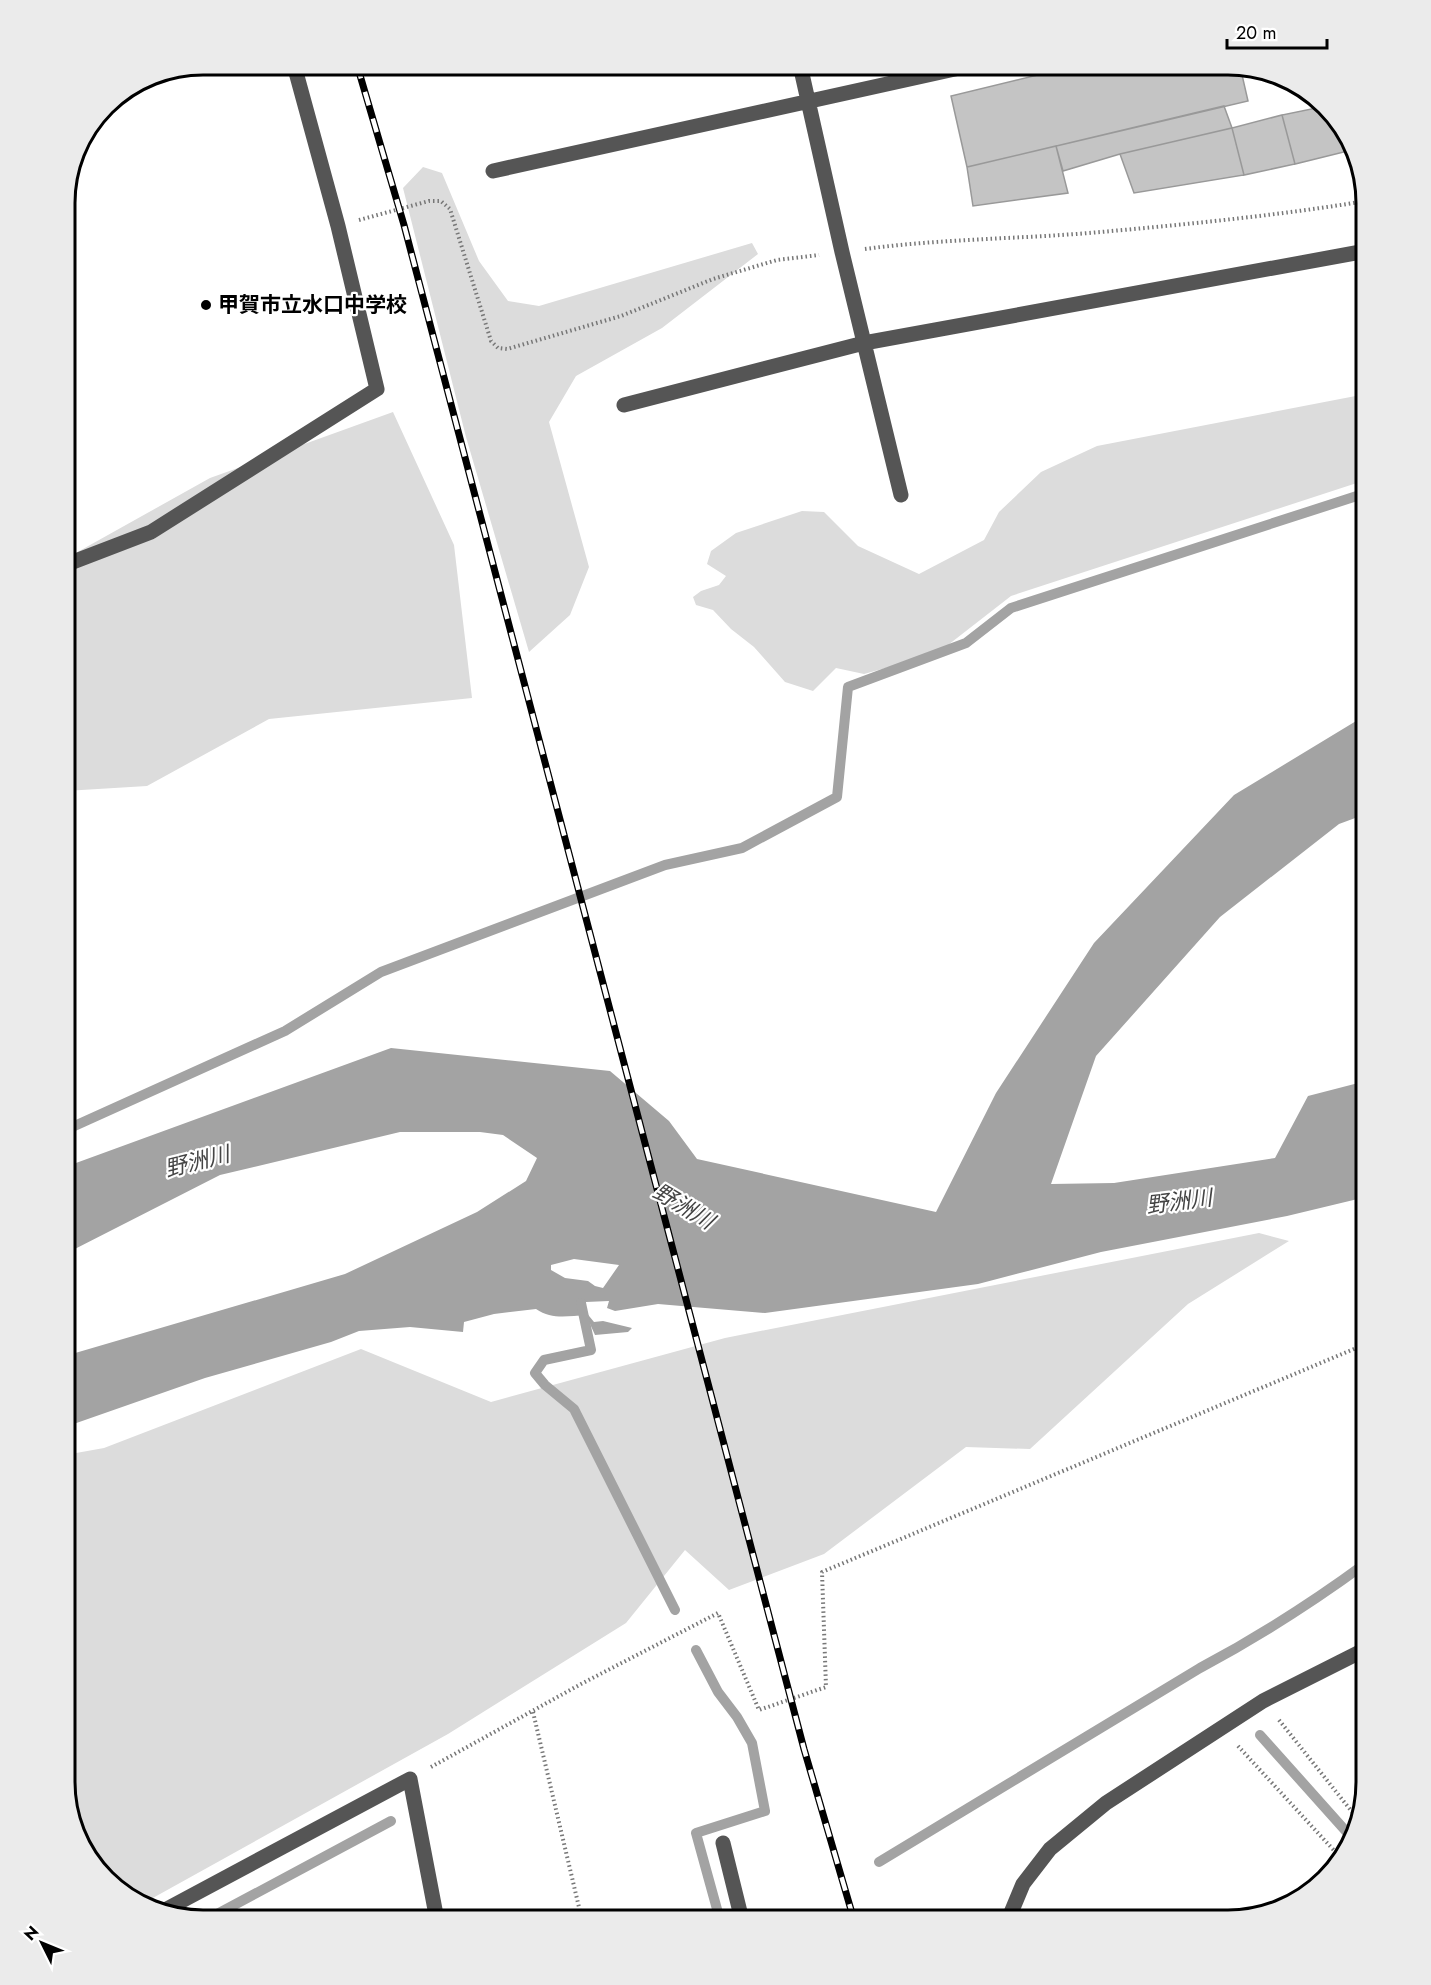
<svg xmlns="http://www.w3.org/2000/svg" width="1431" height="1985" font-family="Jost,'Noto Sans JP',sans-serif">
  <rect width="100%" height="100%" fill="#fff"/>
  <!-- green -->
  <path fill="#dcdcdc" d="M 423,167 L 442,173 L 479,261 L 508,301 L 539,306 L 752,243 L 758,254 L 662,328 L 576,376 L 549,422 L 589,567 L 570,615 L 529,652 L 466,437 L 403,188 Z
    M 1366,394 L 1366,480 L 1011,596 L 948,645 L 900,664 L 864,674 L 836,668 L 813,691 L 785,682 L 754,647 L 731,629 L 713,610 L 696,605 L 693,597 L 701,591 L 719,585 L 726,576 L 707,564 L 711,551 L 736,533 L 802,511 L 824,512 L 858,546 L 919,574 L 984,540 L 999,512 L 1041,472 L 1097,446 Z
    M 393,412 L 454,545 L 472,698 L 269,719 L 147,786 L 65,791 L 65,559 L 210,478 Z
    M 1259,1233 L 1289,1241 L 1188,1304 L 1030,1449 L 966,1447 L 824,1554 L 729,1590 L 685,1550 L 626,1623 L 448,1734 L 142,1904 L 134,1902 L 83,1851 L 65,1782 L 65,1455 L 104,1448 L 361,1349 L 491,1402 L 725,1338 Z"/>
  <!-- water -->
  <path fill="#a3a3a3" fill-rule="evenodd" d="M 1366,715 L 1366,814 L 1339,824 L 1220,917 L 1096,1056 L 1051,1184 L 1114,1183 L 1275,1158 L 1308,1096 L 1366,1081 L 1366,1197 L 1287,1216 L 1101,1252 L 978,1284 L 765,1313 L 658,1304 L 615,1311 L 607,1308 L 609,1301 L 586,1302 L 585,1311 L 594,1322 L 603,1321 L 632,1328 L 628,1332 L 595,1335 L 586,1315 C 568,1316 552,1320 536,1309 L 494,1314 L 464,1322 L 463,1332 L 410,1327 L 359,1331 L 331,1342 L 205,1378 L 65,1427 L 65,1356 L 345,1274 L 477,1212 L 526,1181 L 537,1158 L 503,1135 L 480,1132 L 400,1132 L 220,1175 L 65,1254 L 65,1167 L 391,1048 L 610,1071 L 669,1121 L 697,1159 L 936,1212 L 996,1093 L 1094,943 L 1234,795 ZM 574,1259 L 619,1265 L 603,1288 L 595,1286 L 588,1281 L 565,1278 L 551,1270 L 551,1265 Z"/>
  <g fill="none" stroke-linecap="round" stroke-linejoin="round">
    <!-- stream -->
    <path stroke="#a3a3a3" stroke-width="10" d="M 70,1180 L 70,1128 L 285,1031 L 381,972 L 665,865 L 742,848 L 837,797 L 848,687 L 966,643 L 1011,608 L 1366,493
      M 581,1303 L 591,1350 L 544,1360 L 535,1373 L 545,1385 L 574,1409 L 675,1610
      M 696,1650 L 718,1692 L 737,1717 L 752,1743 L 765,1811 L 696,1833 L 720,1920
      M 1260,1735 L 1352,1838
      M 879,1862 L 1200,1668 C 1258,1637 1313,1602 1366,1563
      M 206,1920 L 391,1821"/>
  </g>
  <!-- building -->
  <path fill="#c4c4c4" stroke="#999" stroke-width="1.5" d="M 1079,65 L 1237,65 L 1240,66 L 1248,101 L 967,167 L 951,96 Z
    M 1224,106 L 1232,128 L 1120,154 L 1063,171 L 1056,146 Z
    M 1321,107 L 1348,134 L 1352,150 L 1295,164 L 1282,115 Z
    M 1282,115 L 1295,164 L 1244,175 L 1232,128 Z
    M 1232,128 L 1244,175 L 1134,193 L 1120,154 Z
    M 1056,146 L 1068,193 L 973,206 L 967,167 Z"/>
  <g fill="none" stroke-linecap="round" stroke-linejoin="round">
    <!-- path -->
    <path stroke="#777" stroke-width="4" stroke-dasharray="1.5 3" stroke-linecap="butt" d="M 359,220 L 429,201 L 441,201 L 450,209 L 491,341 L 498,348 L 507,349 L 621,316 L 713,279 L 777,260 L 819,255
      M 865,249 C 940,239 1014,239 1089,233 C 1181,225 1274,216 1366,201
      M 533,1712 L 582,1920
      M 1279,1720 L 1357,1818
      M 1238,1746 L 1341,1858
      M 431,1767 L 581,1684 L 718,1613 L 759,1710 L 826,1687 L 822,1572 L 1366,1344"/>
    <!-- minor -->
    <path stroke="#555" stroke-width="15" d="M 800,65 L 842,252 L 901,495
      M 493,171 L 973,65
      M 624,405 L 864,343 L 1366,251
      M 65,565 L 151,532 L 377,389 L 338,226 L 294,65
      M 723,1843 L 742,1920
      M 163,1911 L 410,1779 L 437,1920
      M 1008,1920 L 1023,1884 L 1050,1849 L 1106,1803 L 1263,1701 L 1366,1649"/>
    <!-- rail casing -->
    <g stroke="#000" stroke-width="7">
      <path id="rail" d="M 357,65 L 404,225 L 804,1749 L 854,1920"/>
    </g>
    <!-- rail -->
    <use href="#rail" stroke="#fff" stroke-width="4.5" stroke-dasharray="14" stroke-linecap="butt"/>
  </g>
  <!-- markers -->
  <circle fill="#000" stroke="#fff" stroke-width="2" cx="206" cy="305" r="6"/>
  <g text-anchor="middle" stroke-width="4.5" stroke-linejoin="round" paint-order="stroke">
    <!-- poi labels -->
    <g font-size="21" font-weight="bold" fill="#000" stroke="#fff" text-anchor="start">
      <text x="218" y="312">甲賀市立水口中学校</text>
    </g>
    <!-- water labels -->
    <g font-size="22" font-style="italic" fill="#444" stroke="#fff">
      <text transform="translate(197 1161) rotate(-14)" y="8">野洲川</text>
      <text transform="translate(1179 1201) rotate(-7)" y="8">野洲川</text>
      <text transform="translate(684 1206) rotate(31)" y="8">野洲川</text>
    </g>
  </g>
  <!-- crop -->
  <path d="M0 0H1431V1985H0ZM203 75H1228A128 128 0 0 1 1356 203V1782A128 128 0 0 1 1228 1910H203A128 128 0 0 1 75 1782V203A128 128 0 0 1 203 75Z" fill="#ebebeb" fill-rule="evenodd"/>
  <path fill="none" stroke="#000" stroke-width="3" d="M203 75H1228A128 128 0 0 1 1356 203V1782A128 128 0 0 1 1228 1910H203A128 128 0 0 1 75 1782V203A128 128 0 0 1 203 75Z"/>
  <!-- north arrow -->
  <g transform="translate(42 1943) rotate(313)" stroke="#ffffff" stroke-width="4.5" paint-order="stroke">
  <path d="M0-4.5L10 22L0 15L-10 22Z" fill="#000000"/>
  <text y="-9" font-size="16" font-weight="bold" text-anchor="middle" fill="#000000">N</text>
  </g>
  <!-- scale -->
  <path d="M1227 39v9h100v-9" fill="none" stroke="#000000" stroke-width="3"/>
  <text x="1236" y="39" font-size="18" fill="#000000" stroke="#ffffff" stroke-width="4.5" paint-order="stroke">20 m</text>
</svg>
